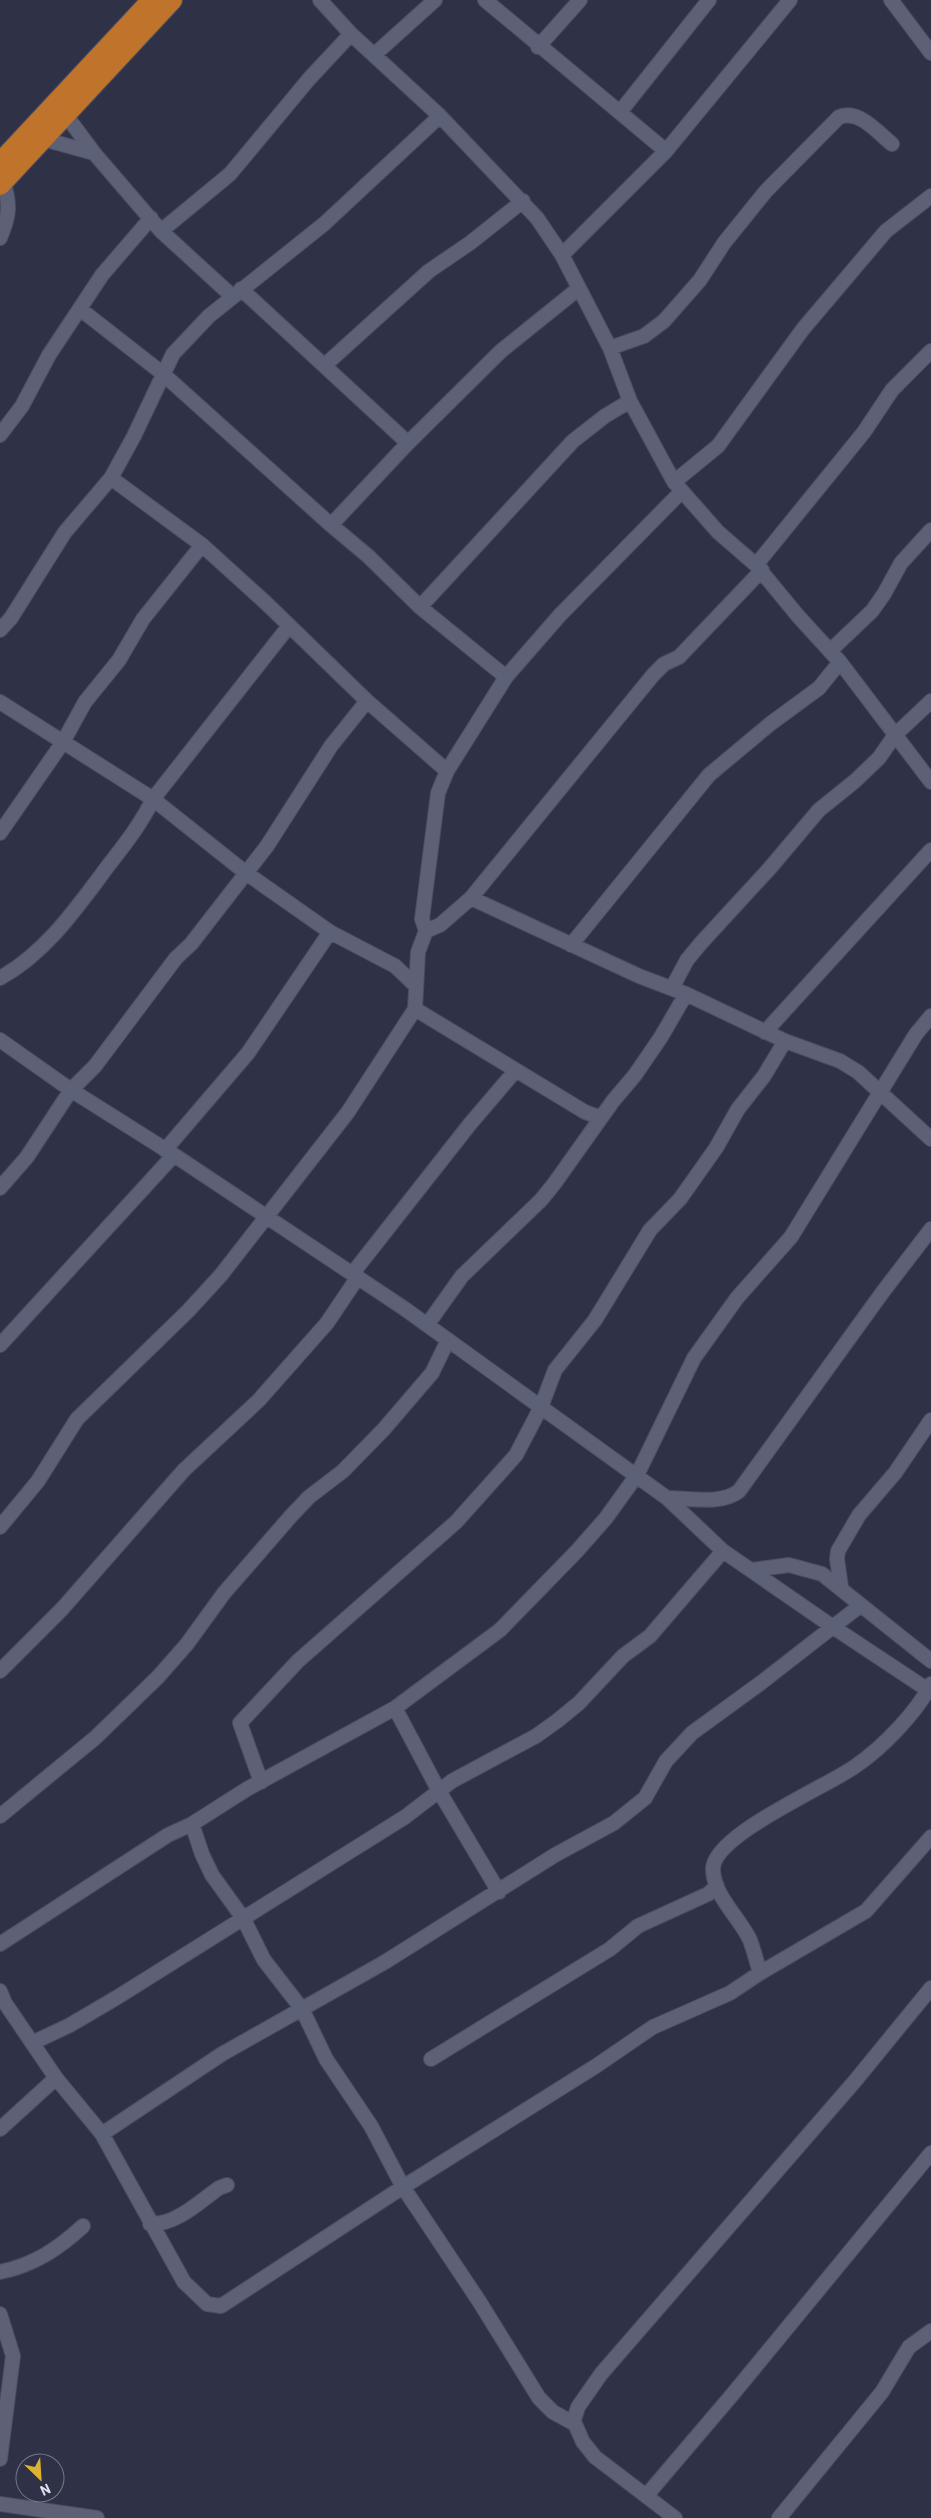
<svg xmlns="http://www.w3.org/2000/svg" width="931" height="2518" font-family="Barlow,sans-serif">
  <rect width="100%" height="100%" fill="#2f3246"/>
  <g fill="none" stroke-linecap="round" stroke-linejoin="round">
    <!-- minor casing -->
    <g stroke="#4b4e5f" stroke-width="16">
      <path id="minor" d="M 320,0 L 351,34 L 440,116 L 537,218 L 562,255 L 610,348 L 630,401 L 674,482 L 718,532 L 756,565 L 798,616 L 840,662 L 931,782
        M 485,0 L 666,151
        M 891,0 L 931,53
        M 538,47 L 580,0
        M 375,54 L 435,0
        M 620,112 L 709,0
        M 65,114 L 94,153 L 161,231 L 232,296
        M 43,139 L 94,153
        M 161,231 L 230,174 L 309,79 L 351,34
        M 0,238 C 9,217 11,204 3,182
        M 562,255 L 666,151 L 790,0
        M 241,289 L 408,443
        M 80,309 L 162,373 L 331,525 L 368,556 L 420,607 L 506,677
        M 610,348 L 644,336 L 664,321 L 700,280 L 724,243 L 766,191 L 839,117 C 859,109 877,132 892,144
        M 325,365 L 429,271 L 470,243 L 523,201
        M 0,435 L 22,406 L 49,355 L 102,275 L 151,218
        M 111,478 L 202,545 L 266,603 L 367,701 L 447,771
        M 674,482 L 718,446 L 803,329 L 886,231 L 931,196
        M 331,525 L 408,443 L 501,351 L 578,289
        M 756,565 L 864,432 L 892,390 L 931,351
        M 420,607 L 573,441 L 605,416 L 630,401
        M 0,630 L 11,618 L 65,532 L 111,478 L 134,436 L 173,354 L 209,316 L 324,224 L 440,116
        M 830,651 L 872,611 L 884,594 L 901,563 L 931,530
        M 0,702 L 153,799 L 246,873 L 330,932 L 395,966 L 415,985
        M 0,833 L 63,742 L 85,702 L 119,660 L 143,619 L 202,545
        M 471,898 L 639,976 L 686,994 L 785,1041 L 840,1061 L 858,1072 L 931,1139
        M 426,931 L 440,925 L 471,898 L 653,675 L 664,664 L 679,657 L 762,570
        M 571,945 L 709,775 L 770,724 L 819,688 L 840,662
        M 0,978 C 46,953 78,906 108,866 C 125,844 141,824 153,799 L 289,626
        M 672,988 L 687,960 L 701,943 L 770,868 L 819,810 L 855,781 L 879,758 L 895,735 L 931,701
        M 415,1009 L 585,1112 L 601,1118
        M 765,1032 L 931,850
        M 0,1040 L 71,1090 L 174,1155 L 405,1309 L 667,1498 L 723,1551 L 833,1627 L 931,1692
        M 165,1150 L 248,1053 L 330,932
        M 0,1188 L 27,1157 L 71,1090 L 95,1066 L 176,958 L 191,944 L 267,846 L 331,746 L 367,701
        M 352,1274 L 470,1124 L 516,1070
        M 427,1325 L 462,1276 L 541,1200 L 554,1184 L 613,1101 L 635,1075 L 661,1037 L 686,994
        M 0,1345 L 174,1155
        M 667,1498 C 689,1498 722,1505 739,1491 L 882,1293 L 931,1229
        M 0,1527 L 38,1481 L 77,1419 L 188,1311 L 221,1275 L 348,1112 L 415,1009 L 418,952 L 426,931 L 422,919 L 438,793 L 447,771 L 506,677 L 560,615 L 681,492
        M 752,1570 L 789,1565 L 822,1574 L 931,1661
        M 841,1587 L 837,1559 L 838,1551 L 859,1515 L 895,1473 L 931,1420
        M 0,1671 L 62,1609 L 184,1470 L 259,1400 L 327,1323 L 358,1277
        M 395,1708 L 439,1791 L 499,1892
        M 261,1782 L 240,1723 L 298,1661 L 456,1522 L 516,1455 L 541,1407 L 555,1370 L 595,1320 L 650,1230 L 680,1199 L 716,1148 L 738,1109 L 764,1076 L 785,1041
        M 0,1816 L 95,1738 L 158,1677 L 187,1644 L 224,1593 L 291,1516 L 309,1497 L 343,1471 L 384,1429 L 432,1373 L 448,1340
        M 192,1824 L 202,1854 L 212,1875 L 243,1918 L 264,1960 L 302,2009 L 326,2059 L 371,2126 L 403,2187 L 479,2301 L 539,2398 L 553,2412 L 575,2424 L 583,2442 L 595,2457 L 675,2518
        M 0,1944 L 168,1835 L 192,1824 L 247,1789 L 395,1708 L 500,1630 L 577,1551 L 606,1518 L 637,1475 L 694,1358 L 737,1298 L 791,1237 L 916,1034 L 931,1016
        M 760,1973 C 757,1962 754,1951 750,1940 C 739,1917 714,1896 713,1870 C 711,1835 831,1785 857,1765 C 883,1747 917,1712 931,1684
        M 0,1991 L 5,2003 L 56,2078 L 102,2134 L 184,2282 L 207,2304 L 221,2306 L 403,2187 L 596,2066 L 653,2027 L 730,1993 L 760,1973 L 866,1911 L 931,1837
        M 32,2043 L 70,2025 L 116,1998 L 405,1817 L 452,1781 L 536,1736 L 557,1721 L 579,1703 L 623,1656 L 650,1636 L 723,1551
        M 431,2059 L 610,1949 L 638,1926 L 708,1894 L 717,1886
        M 0,2129 L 56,2078
        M 102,2134 L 222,2054 L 385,1962 L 555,1855 L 614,1823 L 645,1798 L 666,1761 L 692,1733 L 762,1682 L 861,1605
        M 150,2224 C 176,2225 199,2202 219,2188 L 227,2185
        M 0,2272 C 34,2265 58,2249 83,2226
        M 0,2314 L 13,2356 L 0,2459
        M 573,2423 L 578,2407 L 601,2374 L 855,2081 L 931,1988
        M 646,2496 L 732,2395 L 931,2153
        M 0,2504 L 97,2518
        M 779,2518 L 882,2392 L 909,2347 L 931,2331"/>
    </g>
    <!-- highway casing -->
    <g stroke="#4b4e5f" stroke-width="22">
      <path id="highway" d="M 0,163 L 152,0
        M 0,185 L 172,0"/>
    </g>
    <!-- minor -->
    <use href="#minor" stroke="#5d6178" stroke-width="14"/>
    <!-- highway -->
    <use href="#highway" stroke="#bf732b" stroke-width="20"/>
  </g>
  <!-- north arrow -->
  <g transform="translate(40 2478) rotate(155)"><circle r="24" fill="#2f3246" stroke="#75788a"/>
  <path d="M0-4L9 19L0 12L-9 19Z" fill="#dbb233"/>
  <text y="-8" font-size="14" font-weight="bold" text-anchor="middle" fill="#dfe2ef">N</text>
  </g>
</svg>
